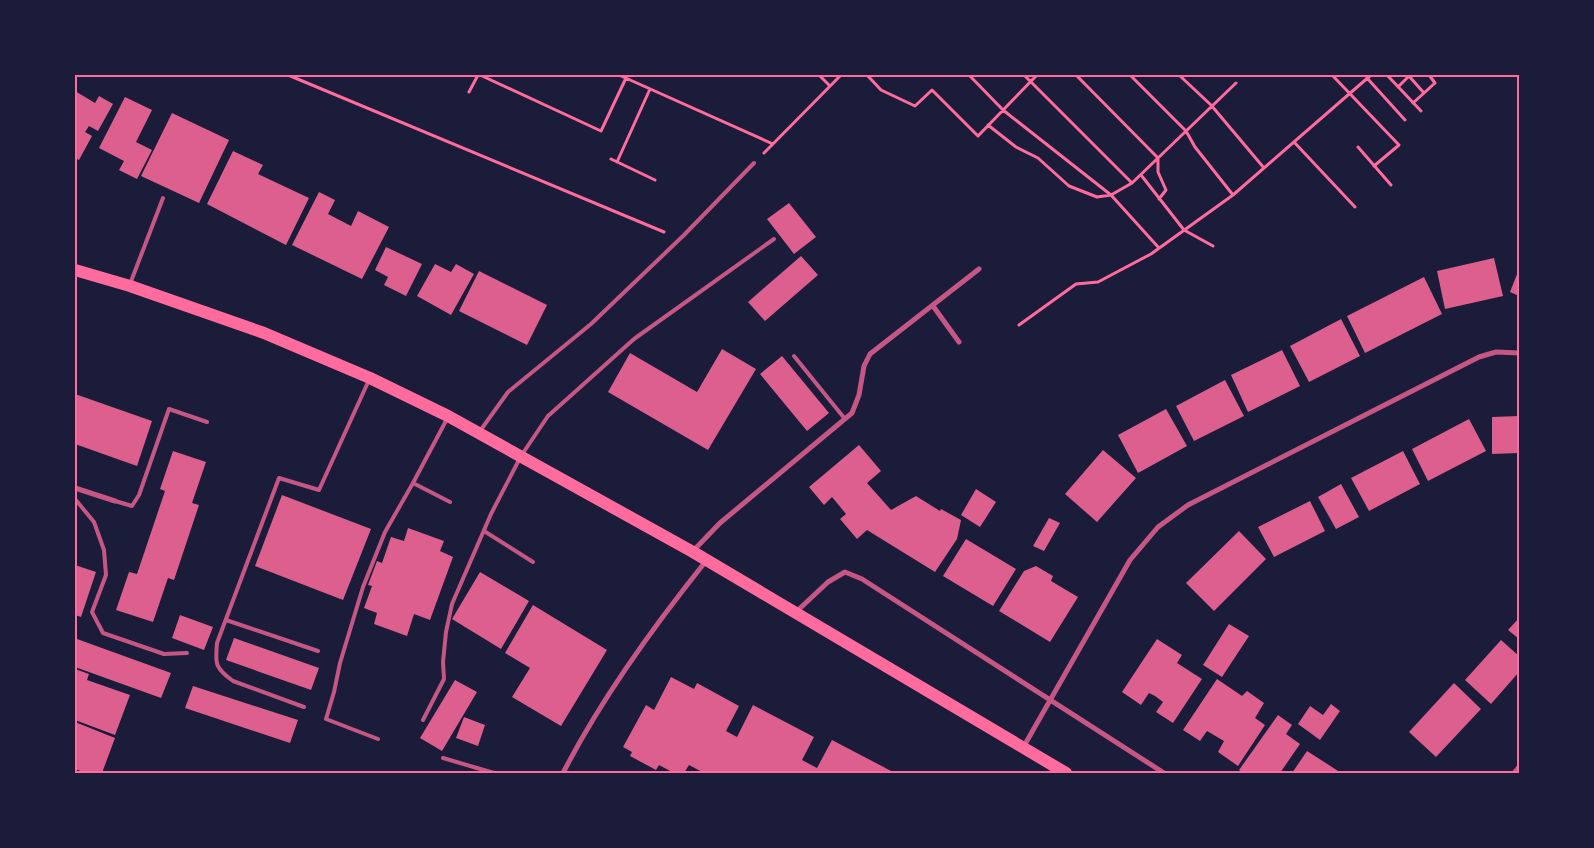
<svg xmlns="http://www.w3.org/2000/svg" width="1594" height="848" font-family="Rubik,sans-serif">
  <rect width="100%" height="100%" fill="#1b1b3a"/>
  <!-- building -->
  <path fill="#dd5f8e" d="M 75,91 L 95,103 L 99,96 L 113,104 L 98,131 L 89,126 L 85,132 L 92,136 L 79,160 L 75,158 Z
    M 125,97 L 152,110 L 136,142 L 152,150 L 137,179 L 119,170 L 124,161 L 99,148 Z
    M 172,113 L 229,140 L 199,203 L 141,176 Z
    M 233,151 L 263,165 L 258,174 L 309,198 L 286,245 L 207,204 Z
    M 319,192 L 335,200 L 328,214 L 351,226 L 358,211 L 389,227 L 362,279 L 292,245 Z
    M 789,203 L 816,237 L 794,254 L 767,219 Z
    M 386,247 L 422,264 L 406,296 L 384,285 L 388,277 L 375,270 Z
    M 801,256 L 818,275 L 765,321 L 748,302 Z
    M 1494,258 L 1503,296 L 1445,309 L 1437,271 Z
    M 435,264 L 451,272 L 456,264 L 474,274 L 451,315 L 417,296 Z
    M 1519,269 L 1519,296 L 1510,292 Z
    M 479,271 L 547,305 L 527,345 L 459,311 Z
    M 1424,277 L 1442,314 L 1365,353 L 1347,316 Z
    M 1341,319 L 1360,356 L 1309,382 L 1290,346 Z
    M 722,349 L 756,369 L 708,450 L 608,392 L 630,353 L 697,392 Z
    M 1282,350 L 1300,386 L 1248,412 L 1231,375 Z
    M 782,356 L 829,413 L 807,431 L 760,374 Z
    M 1225,380 L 1244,416 L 1194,441 L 1176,406 Z
    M 75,394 L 152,421 L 137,466 L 75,444 Z
    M 1166,409 L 1187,446 L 1138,473 L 1118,435 Z
    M 1519,416 L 1519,453 L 1492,454 L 1492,417 Z
    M 1469,419 L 1486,451 L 1428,481 L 1412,449 Z
    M 859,445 L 881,471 L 867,483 L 891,510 L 916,496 L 940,511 L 941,509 L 961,520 L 957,539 L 935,572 L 867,530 L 857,539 L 840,519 L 846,514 L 832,497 L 824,505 L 809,487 Z
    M 1103,450 L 1136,478 L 1097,522 L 1065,494 Z
    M 173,451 L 206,462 L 192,503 L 199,505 L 174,580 L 168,578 L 153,622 L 116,610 L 129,572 L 137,574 L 165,491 L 160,489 Z
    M 1403,451 L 1420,484 L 1369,511 L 1351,478 Z
    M 1341,484 L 1359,517 L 1336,529 L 1318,497 Z
    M 976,489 L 996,502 L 980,527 L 961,515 Z
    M 282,495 L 371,529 L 343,600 L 255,566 Z
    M 1310,501 L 1325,531 L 1274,557 L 1258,527 Z
    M 1049,518 L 1060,523 L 1044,551 L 1033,546 Z
    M 408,528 L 444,541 L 440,551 L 453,557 L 430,620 L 414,614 L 407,636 L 374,624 L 377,613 L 364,608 L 372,586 L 368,585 L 377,561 L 382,563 L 391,537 L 404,541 Z
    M 1239,531 L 1266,559 L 1214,611 L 1186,583 Z
    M 966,539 L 1016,569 L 993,606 L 943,576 Z
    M 75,565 L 96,572 L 81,617 L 75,615 Z
    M 1036,566 L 1053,576 L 1051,581 L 1078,597 L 1050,642 L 999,611 L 1024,571 Z
    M 480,572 L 529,601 L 501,649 L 452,619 Z
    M 533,605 L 607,650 L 561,726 L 512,697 L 530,668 L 505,653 Z
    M 180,615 L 213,627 L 204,650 L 172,638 Z
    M 1519,618 L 1519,639 L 1508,630 Z
    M 1229,624 L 1249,636 L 1222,677 L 1203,665 Z
    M 234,638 L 319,668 L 311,690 L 226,660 Z
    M 77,639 L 171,673 L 161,698 L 75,667 L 75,644 Z
    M 1157,639 L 1182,655 L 1177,663 L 1202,679 L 1173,723 L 1156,712 L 1163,702 L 1155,696 L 1149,693 L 1141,705 L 1122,692 Z
    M 1501,640 L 1519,656 L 1519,672 L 1491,704 L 1465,680 Z
    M 75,669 L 89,674 L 87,680 L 130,695 L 115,735 L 75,720 Z
    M 671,677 L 694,689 L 697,683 L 739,706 L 726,731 L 737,737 L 753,705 L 814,737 L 802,760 L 817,768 L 832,740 L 895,773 L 704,773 L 689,765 L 684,773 L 674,773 L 659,765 L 656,770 L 630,756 L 632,752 L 623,747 L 646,705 L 654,710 Z
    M 1217,679 L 1242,696 L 1247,691 L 1264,703 L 1255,718 L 1265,725 L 1238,766 L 1218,752 L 1224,741 L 1207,731 L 1200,741 L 1183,730 Z
    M 455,680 L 477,692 L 442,751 L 420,738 Z
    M 1454,683 L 1481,709 L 1436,757 L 1409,732 Z
    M 193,686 L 298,720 L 290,743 L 185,708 Z
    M 1331,704 L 1340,711 L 1320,740 L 1298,724 L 1310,706 L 1323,715 Z
    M 1278,715 L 1292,725 L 1286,734 L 1300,744 L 1280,773 L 1243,773 L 1239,770 Z
    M 464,717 L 485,725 L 478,746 L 456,738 Z
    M 75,722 L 115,738 L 102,773 L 86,773 L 75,769 Z
    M 1307,751 L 1332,767 L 1341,773 L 1292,773 Z"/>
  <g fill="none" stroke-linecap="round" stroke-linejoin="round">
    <!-- path -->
    <path stroke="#ff6b9d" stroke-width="3" d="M 288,75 L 664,232
      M 480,75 L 601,131 L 626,78
      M 619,75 L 773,144
      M 819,75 L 830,86
      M 867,75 L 881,90 L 915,106 L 932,90 L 978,136 L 1037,75
      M 969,75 L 1003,110 L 1111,195 L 1159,248
      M 1024,75 L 1132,183
      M 1076,75 L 1158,158 L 1158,172 L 1166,190 L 1159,199
      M 1130,75 L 1186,131 L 1195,147 L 1233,195
      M 1179,75 L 1211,105 L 1264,168
      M 1332,75 L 1399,145 L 1374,166
      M 1387,75 L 1421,111
      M 1408,75 L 1424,93
      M 1367,78 L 1405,120
      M 1398,87 L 1410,75
      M 469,92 L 478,75
      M 1413,103 L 1435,83 L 1429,75
      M 988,125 L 1016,147 L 1038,158 L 1069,186 L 1097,197 L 1111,195 L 1132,183 L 1236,83
      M 1294,142 L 1355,207
      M 1358,147 L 1391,185
      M 764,153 L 841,75
      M 611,159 L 655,180
      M 617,162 L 650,89
      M 1141,175 L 1184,230 L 1213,246
      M 1019,325 L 1076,284 L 1098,282 L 1151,254 L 1233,195 L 1371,75"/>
    <!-- service -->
    <path stroke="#c65784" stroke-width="4" d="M 130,284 L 163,198
      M 794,356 L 845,419
      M 480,431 L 508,392 L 591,324 L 684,235 L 754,163
      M 413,483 L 450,502
      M 75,499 L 94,522 L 104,550 L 106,575 L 92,612 L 103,633 L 164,654 L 187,653
      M 115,501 L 132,506 L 139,495 L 169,409 L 207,422
      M 484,531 L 533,562
      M 226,620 L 318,651
      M 304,707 L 233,681 C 215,668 215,664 217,643 L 279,478 L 319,490 L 369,380
      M 423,720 L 444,679 L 443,662 L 446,632 L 452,604 L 491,514 L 521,456 L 548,416 L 634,339 L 774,239
      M 378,739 L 326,719 L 334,692 L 340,663 L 363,587 L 385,532 L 413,483 L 448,417
      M 443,758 L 494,773"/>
    <!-- minor -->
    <path stroke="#c65784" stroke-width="5" d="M 933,306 L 959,342
      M 75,488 L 115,501
      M 693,551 L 720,523 L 852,413 L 859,395 L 864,366 L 870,354 L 979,269
      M 796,612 L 828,582 L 845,572 L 862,579 L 1164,773
      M 1024,746 L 1130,560 L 1158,527 L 1188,505 L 1479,357 L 1496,352 L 1519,353
      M 563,773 C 602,697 653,627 706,561
      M 1514,773 L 1519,767"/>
    <!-- primary -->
    <path stroke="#ff6b9d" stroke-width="12" d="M 75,270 L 130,286 L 264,333 L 370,378 L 448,416 L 693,552 L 1066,773"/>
  </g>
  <!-- border -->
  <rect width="1594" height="848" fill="none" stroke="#1b1b3a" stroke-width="152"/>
  <rect x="76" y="76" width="1442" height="696" fill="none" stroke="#ff6b9d" stroke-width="2"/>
</svg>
